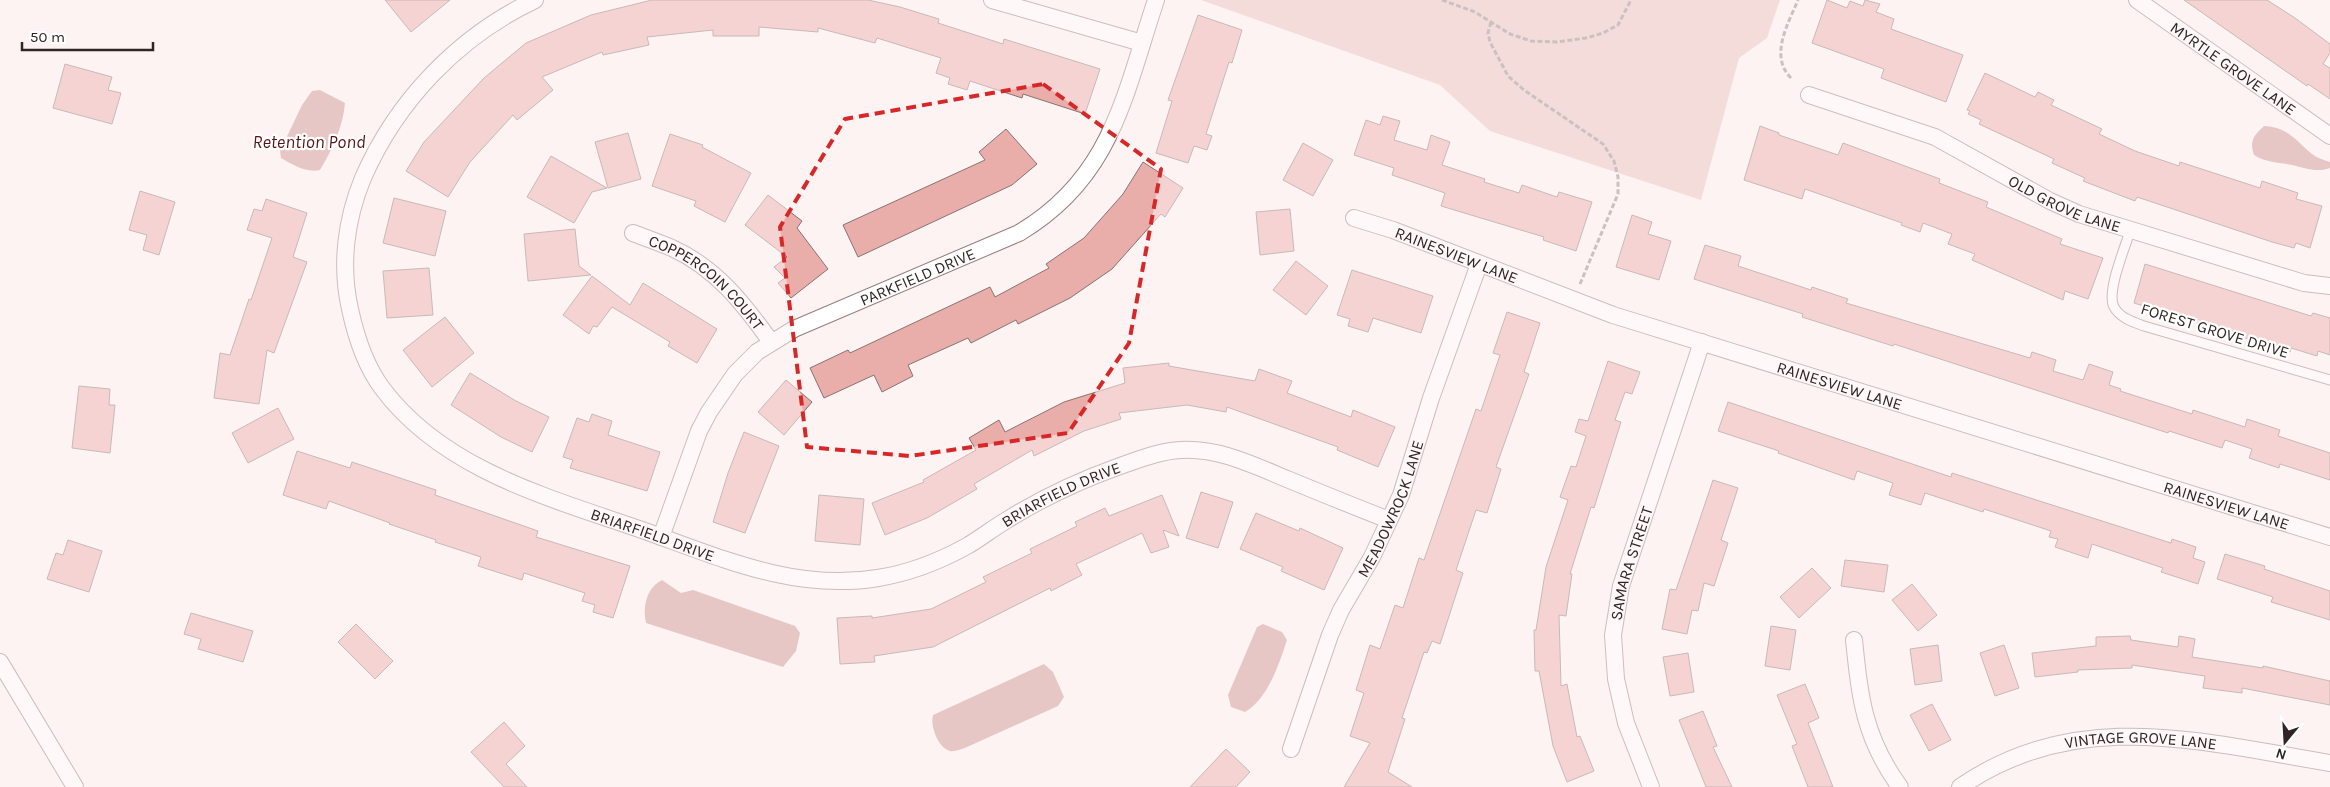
<svg xmlns="http://www.w3.org/2000/svg" width="2330" height="787" font-family="Karla,sans-serif">
  <rect width="100%" height="100%" fill="#fdf3f2"/>
  <!-- green -->
  <path fill="#e8c1be" d="M 1201,0 L 1780,0 L 1767,38 L 1739,58 L 1701,200 L 1490,131 L 1440,85 Z"/>
  <!-- water -->
  <path fill="#cc938f" d="M 320,90 L 345,103 C 343,127 332,150 320,170 C 306,173 293,165 281,158 L 280,151 L 302,105 L 312,91 Z
    M 2264,126 C 2287,127 2296,140 2312,154 C 2317,158 2324,160 2330,162 L 2330,168 C 2316,173 2305,168 2292,165 C 2278,162 2267,163 2254,155 C 2249,141 2254,135 2264,126 Z
    M 662,580 L 681,593 L 693,590 L 795,626 L 800,633 L 796,651 L 783,667 L 646,623 C 642,607 647,587 662,580 Z
    M 1263,624 L 1282,632 L 1287,640 C 1279,664 1268,699 1245,712 L 1231,707 L 1228,695 L 1257,627 Z
    M 1044,664 L 1053,672 L 1064,697 L 1058,706 L 967,747 C 962,749 955,752 950,751 C 938,748 930,726 933,715 Z"/>
  <!-- building -->
  <path fill="#e9adaa" stroke="#897371" d="M 385,0 L 450,0 L 411,32 Z
    M 652,0 L 868,0 L 900,7 L 939,19 L 938,23 L 1003,44 L 1004,39 L 1100,69 L 1085,114 L 1023,94 L 1022,98 L 970,81 L 967,90 L 948,84 L 950,78 L 936,73 L 941,58 L 877,38 L 875,43 L 818,28 L 818,32 L 759,27 L 759,36 L 713,36 L 713,30 L 647,37 L 649,45 L 603,55 L 602,52 L 542,77 L 553,90 L 517,120 L 513,115 L 470,162 L 448,197 L 406,171 L 424,142 L 484,78 L 526,43 L 591,15 Z
    M 1827,0 L 1847,8 L 1850,1 L 1863,6 L 1865,0 L 1880,4 L 1876,12 L 1894,19 L 1891,29 L 1963,55 L 1946,102 L 1881,78 L 1884,69 L 1812,43 Z
    M 2184,0 L 2267,0 L 2295,18 L 2330,44 L 2330,53 L 2323,64 L 2330,68 L 2330,99 L 2308,84 L 2307,86 Z
    M 1198,15 L 1242,30 L 1232,63 L 1229,62 L 1206,134 L 1212,136 L 1207,150 L 1194,146 L 1188,163 L 1156,153 L 1172,101 L 1168,100 Z
    M 65,64 L 112,77 L 108,90 L 121,93 L 112,124 L 53,108 Z
    M 1985,73 L 2035,97 L 2038,92 L 2054,100 L 2051,105 L 2102,129 L 2099,134 L 2135,151 L 2179,166 L 2180,162 L 2260,188 L 2262,181 L 2298,193 L 2296,199 L 2322,206 L 2310,248 L 2296,243 L 2294,248 L 2272,242 L 2137,197 L 2135,201 L 2083,181 L 2085,178 L 2052,163 L 2054,159 L 1979,124 L 1981,120 L 1968,114 L 1970,111 L 1967,110 Z
    M 1383,116 L 1400,121 L 1394,140 L 1427,150 L 1431,135 L 1450,142 L 1442,165 L 1485,179 L 1484,182 L 1519,193 L 1522,185 L 1557,197 L 1559,192 L 1592,202 L 1576,251 L 1543,240 L 1544,237 L 1441,206 L 1445,193 L 1392,175 L 1394,168 L 1354,155 L 1366,120 L 1380,125 Z
    M 1760,126 L 1779,133 L 1779,135 L 1838,155 L 1843,143 L 1940,179 L 1939,183 L 1988,202 L 1986,207 L 2062,239 L 2060,244 L 2103,258 L 2088,299 L 2065,291 L 2063,300 L 1972,260 L 1975,254 L 1948,244 L 1952,234 L 1923,223 L 1920,232 L 1901,225 L 1902,223 L 1805,189 L 1802,199 L 1744,180 Z
    M 1006,129 L 1037,164 L 1012,185 L 858,257 L 843,225 L 985,160 L 979,152 Z
    M 628,133 L 641,179 L 608,188 L 595,142 Z
    M 670,134 L 703,145 L 702,147 L 751,173 L 725,222 L 694,206 L 696,201 L 652,186 Z
    M 1303,143 L 1333,160 L 1313,196 L 1283,180 Z
    M 551,156 L 607,188 L 592,192 L 574,223 L 527,197 Z
    M 1143,162 L 1183,188 L 1165,217 L 1161,214 L 1112,269 L 1070,298 L 1018,324 L 1016,320 L 971,343 L 968,338 L 908,365 L 913,376 L 882,392 L 874,375 L 824,398 L 810,368 L 848,350 L 850,353 L 990,287 L 995,297 L 1049,268 L 1046,264 L 1084,238 L 1123,194 Z
    M 140,191 L 175,202 L 159,255 L 143,250 L 147,235 L 129,230 Z
    M 768,195 L 802,221 L 797,228 L 828,269 L 791,298 L 778,283 L 785,278 L 774,267 L 787,257 L 745,225 Z
    M 394,198 L 446,211 L 435,256 L 383,243 Z
    M 266,199 L 307,213 L 293,257 L 307,262 L 274,353 L 267,350 L 259,404 L 214,398 L 220,353 L 230,355 L 249,299 L 251,300 L 272,238 L 247,230 L 254,209 L 262,211 Z
    M 1290,209 L 1294,251 L 1260,255 L 1256,212 Z
    M 1632,215 L 1652,222 L 1648,234 L 1671,241 L 1659,280 L 1616,267 Z
    M 575,229 L 579,266 L 591,275 L 528,281 L 524,234 Z
    M 1705,245 L 1741,256 L 1738,266 L 1811,290 L 1812,287 L 1848,299 L 1846,303 L 2030,358 L 2032,352 L 2056,360 L 2053,371 L 2083,380 L 2089,364 L 2113,372 L 2109,385 L 2121,389 L 2120,391 L 2192,414 L 2193,410 L 2245,427 L 2247,419 L 2280,430 L 2278,436 L 2330,453 L 2330,480 L 2280,464 L 2279,468 L 2249,458 L 2252,449 L 2225,440 L 2222,448 L 2169,431 L 2168,433 L 1894,344 L 1893,346 L 1802,317 L 1803,314 L 1694,279 Z
    M 1296,261 L 1328,286 L 1306,315 L 1273,290 Z
    M 2145,264 L 2311,316 L 2313,313 L 2330,318 L 2330,355 L 2318,351 L 2317,356 L 2291,348 L 2290,352 L 2134,303 Z
    M 429,268 L 433,315 L 387,318 L 383,271 Z
    M 1352,270 L 1433,296 L 1421,333 L 1373,318 L 1368,332 L 1348,326 L 1350,319 L 1337,315 Z
    M 592,276 L 630,305 L 643,283 L 717,329 L 697,363 L 668,346 L 670,342 L 612,307 L 597,327 L 593,326 L 589,334 L 563,315 Z
    M 1507,312 L 1540,323 L 1524,372 L 1529,374 L 1496,467 L 1501,469 L 1487,513 L 1476,510 L 1456,570 L 1463,573 L 1440,644 L 1432,641 L 1427,653 L 1424,652 L 1402,718 L 1405,719 L 1388,772 L 1412,787 L 1344,787 L 1370,743 L 1350,736 L 1364,693 L 1356,690 L 1370,645 L 1380,649 L 1395,605 L 1403,608 L 1419,558 L 1424,560 L 1476,409 L 1481,411 L 1500,355 L 1493,353 Z
    M 445,317 L 474,353 L 432,387 L 403,350 Z
    M 1608,361 L 1640,372 L 1632,394 L 1625,392 L 1615,420 L 1621,422 L 1594,508 L 1591,507 L 1570,574 L 1572,574 L 1566,616 L 1559,615 L 1561,686 L 1567,684 L 1577,737 L 1580,736 L 1594,771 L 1567,782 L 1553,746 L 1539,671 L 1535,671 L 1534,630 L 1536,630 L 1546,567 L 1568,500 L 1560,497 L 1571,466 L 1576,467 L 1586,436 L 1575,432 L 1579,419 L 1588,421 Z
    M 1169,363 L 1169,366 L 1255,381 L 1259,369 L 1292,381 L 1287,393 L 1351,417 L 1353,410 L 1395,427 L 1378,467 L 1337,450 L 1338,447 L 1227,407 L 1226,412 L 1187,405 L 1119,413 L 1121,419 L 1084,431 L 1034,456 L 1032,450 L 974,484 L 977,489 L 927,518 L 885,535 L 872,503 L 924,482 L 923,480 L 976,450 L 969,438 L 999,420 L 1005,432 L 1064,402 L 1125,383 L 1123,368 Z
    M 470,373 L 516,401 L 549,417 L 532,452 L 501,437 L 451,405 Z
    M 786,380 L 812,402 L 784,435 L 758,412 Z
    M 79,386 L 110,389 L 109,405 L 115,405 L 110,453 L 72,448 Z
    M 1728,402 L 1951,477 L 1952,473 L 2171,543 L 2172,539 L 2196,547 L 2193,558 L 2205,562 L 2198,584 L 2161,572 L 2163,568 L 2092,544 L 2088,558 L 2055,547 L 2058,539 L 2049,537 L 2051,531 L 1984,509 L 1983,512 L 1925,493 L 1921,505 L 1889,495 L 1893,483 L 1857,471 L 1854,480 L 1778,453 L 1779,451 L 1718,431 Z
    M 278,408 L 294,439 L 248,463 L 232,433 Z
    M 592,414 L 612,421 L 608,435 L 660,452 L 647,491 L 570,468 L 573,460 L 563,457 L 577,418 L 589,422 Z
    M 744,432 L 779,446 L 745,533 L 713,522 L 728,473 Z
    M 297,451 L 350,468 L 352,462 L 436,490 L 435,495 L 538,531 L 536,537 L 630,566 L 613,618 L 593,612 L 595,605 L 582,601 L 585,593 L 524,573 L 522,580 L 478,566 L 481,557 L 435,542 L 436,540 L 389,524 L 390,523 L 329,501 L 326,509 L 283,495 Z
    M 1713,480 L 1738,488 L 1721,540 L 1728,543 L 1714,586 L 1704,583 L 1698,611 L 1692,610 L 1687,634 L 1662,629 L 1670,589 L 1676,590 Z
    M 1201,492 L 1233,502 L 1218,548 L 1186,538 Z
    M 819,495 L 864,499 L 860,545 L 815,541 Z
    M 1162,495 L 1179,536 L 1163,530 L 1169,547 L 1151,553 L 1142,533 L 1076,564 L 1082,575 L 1051,591 L 1050,588 L 933,647 L 874,656 L 875,662 L 840,664 L 837,618 L 872,616 L 872,618 L 931,609 L 986,582 L 983,577 L 1032,553 L 1030,549 L 1077,526 L 1075,522 L 1105,508 L 1109,516 Z
    M 1256,513 L 1299,531 L 1300,528 L 1343,548 L 1324,590 L 1281,571 L 1283,567 L 1240,549 Z
    M 68,540 L 102,551 L 89,592 L 47,579 L 56,553 L 63,555 Z
    M 2225,554 L 2265,566 L 2264,569 L 2330,591 L 2330,620 L 2271,602 L 2273,597 L 2217,579 Z
    M 1845,560 L 1888,565 L 1884,592 L 1841,586 Z
    M 1812,568 L 1831,588 L 1799,618 L 1780,597 Z
    M 1912,584 L 1937,615 L 1918,631 L 1892,600 Z
    M 191,613 L 253,631 L 243,662 L 198,649 L 201,639 L 184,634 Z
    M 356,624 L 393,661 L 375,679 L 338,642 Z
    M 1771,626 L 1796,630 L 1790,670 L 1765,666 Z
    M 2130,636 L 2131,640 L 2178,647 L 2179,636 L 2195,639 L 2192,657 L 2263,668 L 2263,666 L 2330,681 L 2330,705 L 2242,688 L 2242,693 L 2203,688 L 2205,676 L 2132,665 L 2132,668 L 2078,670 L 2078,672 L 2035,677 L 2032,653 L 2096,646 L 2096,637 Z
    M 1938,645 L 1942,681 L 1915,685 L 1910,649 Z
    M 2004,645 L 2019,688 L 1995,696 L 1980,653 Z
    M 1688,653 L 1694,692 L 1670,696 L 1663,657 Z
    M 1805,684 L 1819,718 L 1808,723 L 1833,787 L 1808,787 L 1792,746 L 1797,744 L 1777,695 Z
    M 1932,704 L 1951,740 L 1929,751 L 1910,715 Z
    M 1703,711 L 1717,746 L 1713,747 L 1732,787 L 1706,787 L 1679,720 Z
    M 504,722 L 525,746 L 506,764 L 527,787 L 504,787 L 471,752 Z
    M 1226,749 L 1250,772 L 1236,787 L 1190,787 Z"/>
  <g fill="none" stroke-linecap="round" stroke-linejoin="round">
    <!-- service casing -->
    <g stroke="#947d7c" stroke-width="11">
      <path id="service" d="M 2130,231 C 2125,248 2106,292 2114,307 C 2120,318 2133,322 2144,326 L 2330,380"/>
    </g>
    <!-- minor casing -->
    <g stroke="#947d7c" stroke-width="18">
      <g id="minor">
        <path id="s1" d="M 535,0 C 459,36 397,100 363,178 C 346,219 340,265 350,309 C 356,337 365,365 382,388 C 443,470 550,498 642,530 C 719,557 794,592 878,578 C 909,573 940,561 967,546 C 981,538 993,528 1007,520 C 1042,498 1081,480 1120,466 C 1140,459 1160,451 1181,450 C 1219,448 1253,465 1287,479 C 1321,493 1355,507 1389,520"/>
        <path d="M 992,0 L 1142,43"/>
        <path id="s2" d="M 2137,0 L 2330,136"/>
        <path id="s3" d="M 1809,95 L 1935,137 L 2050,201 L 2079,214 L 2304,283 L 2330,286"/>
        <path id="s4" d="M 1354,218 L 1393,230 L 1613,315 L 2330,537"/>
        <path id="s5" d="M 633,233 C 646,238 660,243 672,248 C 716,268 744,304 771,342"/>
        <path id="s6" d="M 661,537 L 699,431 L 709,412 L 735,374 L 757,352 L 794,329 L 1019,233 C 1112,178 1124,96 1156,0"/>
        <path d="M 1854,640 C 1860,698 1864,738 1900,787"/>
        <path d="M 0,662 L 75,787"/>
        <path id="s7" d="M 1291,749 L 1330,635 L 1341,610 L 1372,557 L 1401,495 L 1431,398 L 1479,264"/>
        <path id="s8" d="M 1651,787 L 1626,723 L 1616,679 L 1613,635 L 1621,586 L 1702,342"/>
        <path id="s9" d="M 1960,787 C 2077,706 2201,742 2330,763"/>
      </g>
    </g>
    <!-- path -->
    <path stroke="#8f8685" stroke-width="3" stroke-dasharray="5 2.5" stroke-linecap="butt" d="M 1442,0 L 1475,12 L 1510,34 L 1531,41 L 1557,42 L 1586,38 L 1603,33 L 1618,25 L 1631,0
      M 1491,22 L 1488,33 L 1490,42 L 1508,76 L 1524,90 L 1603,144 L 1614,161 L 1618,177 L 1618,194 L 1580,284
      M 1791,78 C 1769,56 1788,24 1798,0"/>
    <!-- service -->
    <use href="#service" stroke="#fff" stroke-width="9"/>
    <!-- minor -->
    <use href="#minor" stroke="#fff" stroke-width="16"/>
  </g>
  <!-- marked area -->
  <path d="M0 0H2330V787H0ZM 1043,84 L 1161,169 L 1129,343 L 1068,433 L 910,456 L 807,447 L 780,227 L 845,119 Z" fill="#fdf3f2" fill-opacity=".55" fill-rule="evenodd"/>
  <path fill="none" stroke="#d62828" stroke-width="4" stroke-dasharray="10 6" stroke-linejoin="round" d="M 1043,84 L 1161,169 L 1129,343 L 1068,433 L 910,456 L 807,447 L 780,227 L 845,119 Z"/>
  <g text-anchor="middle" stroke-width="4.5" stroke-linejoin="round" paint-order="stroke">
    <!-- street labels -->
    <g font-size="16" fill="#2e2524" stroke="#fff">
      <text dy="6" stroke="none"><textPath href="#s2" startOffset="118">MYRTLE GROVE LANE</textPath></text>
      <text dy="6" stroke="none"><textPath href="#s3" startOffset="279">OLD GROVE LANE</textPath></text>
      <text dy="6" stroke="none"><textPath href="#s4" startOffset="109">RAINESVIEW LANE</textPath></text>
      <text dy="6" stroke="none"><textPath href="#s6" startOffset="389">PARKFIELD DRIVE</textPath></text>
      <text dy="6" stroke="none"><textPath href="#s5" startOffset="90">COPPERCOIN COURT</textPath></text>
      <text transform="translate(2215 330) rotate(17)" y="6">FOREST GROVE DRIVE</text>
      <text dy="6" stroke="none"><textPath href="#s4" startOffset="514">RAINESVIEW LANE</textPath></text>
      <text dy="6" stroke="none"><textPath href="#s1" startOffset="1220">BRIARFIELD DRIVE</textPath></text>
      <text dy="6" stroke="none"><textPath href="#s4" startOffset="919">RAINESVIEW LANE</textPath></text>
      <text dy="6" stroke="none"><textPath href="#s7" startOffset="261">MEADOWROCK LANE</textPath></text>
      <text dy="6" stroke="none"><textPath href="#s1" startOffset="785">BRIARFIELD DRIVE</textPath></text>
      <text dy="6" stroke="none"><textPath href="#s8" startOffset="232">SAMARA STREET</textPath></text>
      <text dy="6" stroke="none"><textPath href="#s9" startOffset="191">VINTAGE GROVE LANE</textPath></text>
    </g>
    <!-- water labels -->
    <g font-size="18" font-style="italic" fill="#581316" stroke="#fff">
      <text x="309" y="148">Retention Pond</text>
    </g>
  </g>
  <!-- north arrow -->
  <g transform="translate(2285 742) rotate(198)" stroke="#ffffff" stroke-width="4" paint-order="stroke">
  <path d="M0-4L9 19L0 12L-9 19Z" fill="#2e2524"/>
  <text y="-8" font-size="14" font-weight="bold" text-anchor="middle" fill="#2e2524">N</text>
  </g>
  <!-- scale -->
  <path d="M22 42v8h131v-8" fill="none" stroke="#2e2524" stroke-width="2.5"/>
  <text x="30" y="42" font-size="15" fill="#2e2524" stroke="#ffffff" stroke-width="4" paint-order="stroke">50 m</text>
</svg>
